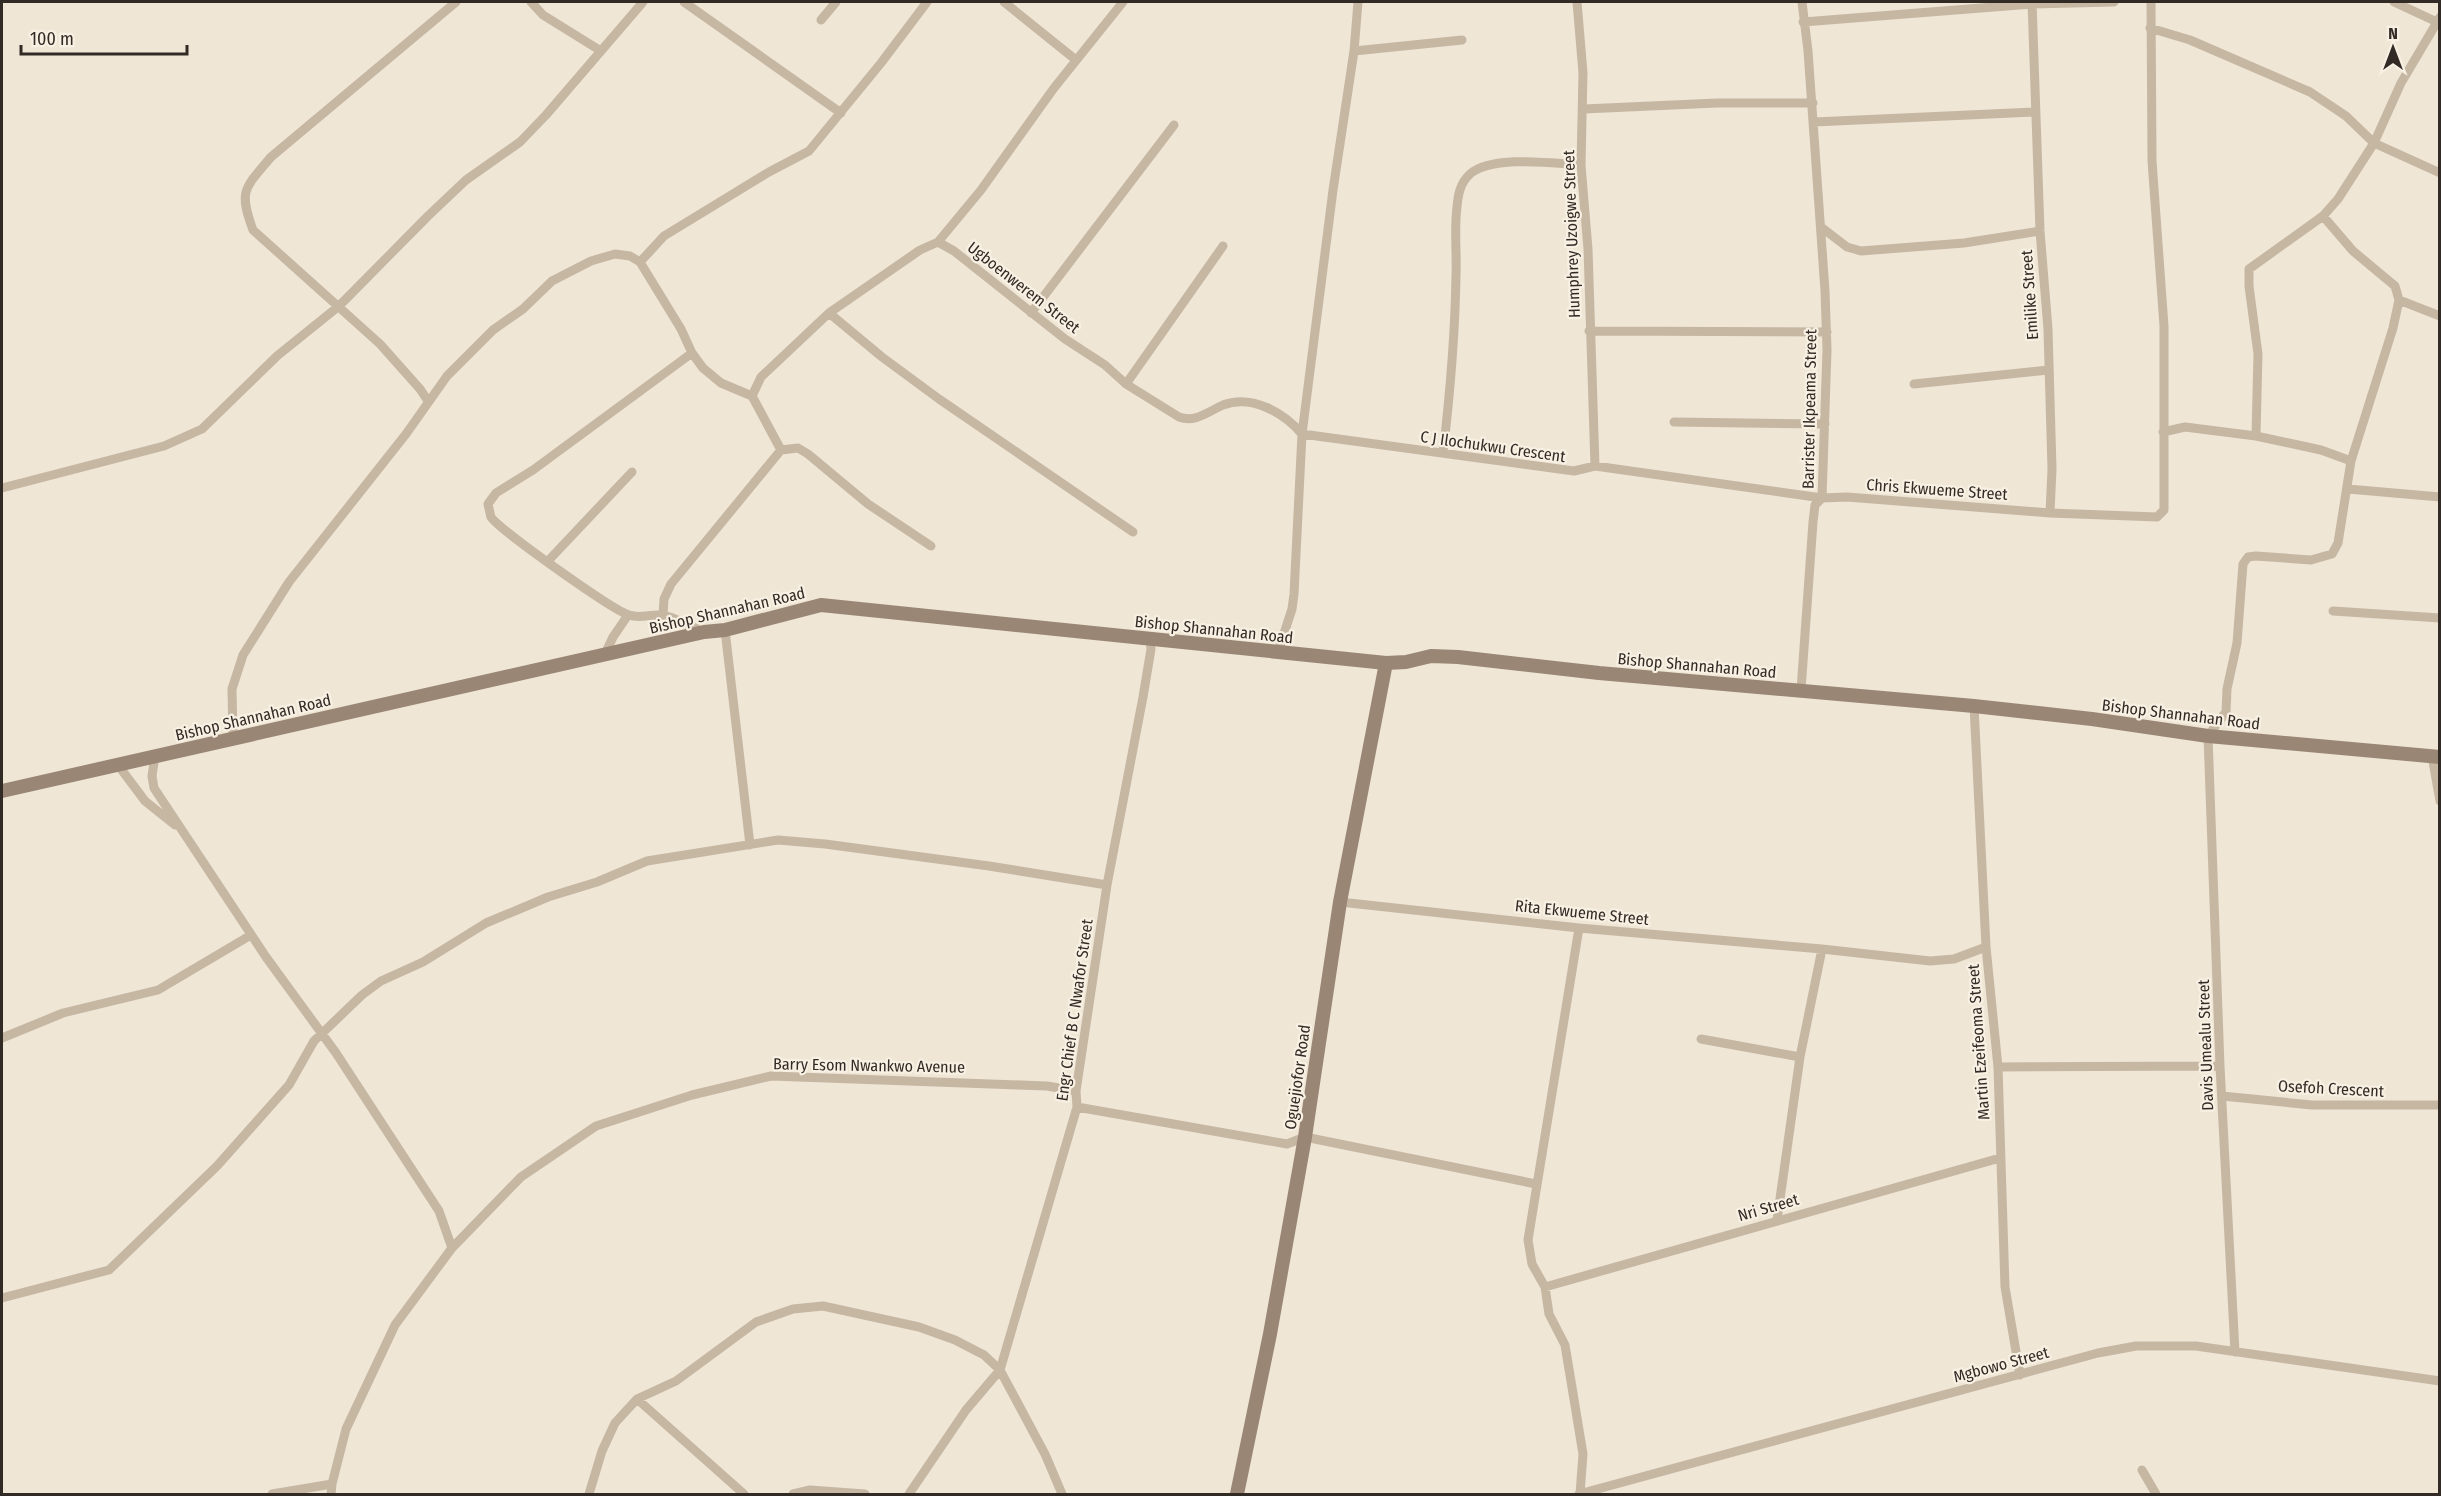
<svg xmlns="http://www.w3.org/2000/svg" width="2441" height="1496" font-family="'Fira Sans Condensed',sans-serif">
  <rect width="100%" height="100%" fill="#efe6d6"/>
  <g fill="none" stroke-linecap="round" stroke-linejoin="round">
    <!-- street -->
    <path stroke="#c6b7a3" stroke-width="9" d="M 531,2 L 543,15 L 601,51
      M 684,2 L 841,113
      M 1004,2 L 1076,60
      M 1577,2 L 1583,73 L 1581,165 L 1588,249 L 1595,466
      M 2032,2 L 2040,231 L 2048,329 L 2052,469 L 2050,513
      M 2394,2 L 2437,22
      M 821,20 L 836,2
      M 1803,22 L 2032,4 L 2114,2
      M 2150,28 L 2190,40 L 2310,92 L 2346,116 L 2374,143 L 2440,173
      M 1354,51 L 1462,40
      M 1584,109 L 1717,103 L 1813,103
      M 1814,122 L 2035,112
      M 1821,227 L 1847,247 L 1861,251 L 1964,243 L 2040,231
      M 938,242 L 954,251 L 1065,339 L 1105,365 L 1126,384 L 1179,417 C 1196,423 1207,412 1223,405 C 1252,394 1284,413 1302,434
      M 640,262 L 664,236 L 769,172 L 809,151 L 881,63 L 927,2
      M 2399,300 L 2440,316
      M 829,313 L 882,357 L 939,399 L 1133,532
      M 1031,313 L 1174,125
      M 1589,331 L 1827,332
      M 692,353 L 533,470 L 496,493 L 488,504 C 489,508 490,514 491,517 C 498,529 614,611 629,615 C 640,619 650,614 661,615 C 674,616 691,627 704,632
      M 1126,384 L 1223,246
      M 1914,384 L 2048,370
      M 752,396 L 761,377 L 829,313 L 920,250 L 938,242 L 981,190 L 1054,88 L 1123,2
      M 428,401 L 420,389 L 380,344 L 253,230 C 238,190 245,188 271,157 L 456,2
      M 1674,422 L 1825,424
      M 2163,432 L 2185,427 L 2256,436 L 2321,450 L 2351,461
      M 1302,434 L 1574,471 L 1595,466 L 1822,498 L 1847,497 L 2050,513 L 2157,517 L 2164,510 L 2164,326 L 2152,161 L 2151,2
      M 2256,436 L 2258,354 L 2249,286 L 2249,269 L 2323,216 L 2338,199 L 2374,143 L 2401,83 L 2440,17
      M 1443,453 C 1450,394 1455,335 1456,276 C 1457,253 1454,230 1457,207 C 1458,195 1460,183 1470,174 C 1492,155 1552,163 1581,165
      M 2,488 L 164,446 L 202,429 L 277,356 L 339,306 L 428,216 L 466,180 L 520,142 L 546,115 L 643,2
      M 2348,489 L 2440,497
      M 548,561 L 632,472
      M 2333,611 L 2440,618
      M 663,615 L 664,599 L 671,584 L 781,450 L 798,448 L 808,454 L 868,504 L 931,546
      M 725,630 L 750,845
      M 1278,652 L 1292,609 L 1294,594 L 1302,434 L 1333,190 L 1354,51 L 1358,2
      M 605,654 L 613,637 L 628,615
      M 1801,690 L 1813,522 L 1815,505 L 1822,498 L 1827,350 L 1825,291 L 1808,51 L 1802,2
      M 1974,706 L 1986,947 L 1998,1067 L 2005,1287 L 2020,1375
      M 233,739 L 232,689 L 243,655 L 289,582 L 406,434 L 447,376 L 493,330 L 523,309 L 552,281 L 591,261 L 615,254 L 630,256 L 640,262 L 681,329 L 692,353 L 703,368 L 721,383 L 752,396 L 781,450
      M 155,756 L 152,776 L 154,788 L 266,957 L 336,1053 L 439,1211 L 452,1248
      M 2432,756 L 2440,801
      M 118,765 L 145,801 L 175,825
      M 1340,902 L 1579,928 L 1822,949 L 1930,961 L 1954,959 L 1986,947
      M 1579,928 L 1528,1240 L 1532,1264 L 1545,1287 L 1549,1314 L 1565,1345 L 1583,1454 L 1580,1494
      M 2,1038 L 63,1013 L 158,990 L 251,935
      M 1701,1039 L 1800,1057
      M 1998,1067 L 2220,1066
      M 2222,1096 L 2312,1105 L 2440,1105
      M 1077,1107 L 1287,1144 L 1305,1137 L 1536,1184
      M 1777,1220 L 1800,1057 L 1822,949
      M 1545,1287 L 2000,1158
      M 2,1298 L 109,1270 L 217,1166 L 289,1085 L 314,1041 L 362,995 L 381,981 L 423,962 L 486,923 L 548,897 L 597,882 L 647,861 L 778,840 L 825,844 L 989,866 L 1107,885
      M 2235,1352 L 2220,1066 L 2208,736 L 2226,712 L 2227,689 L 2237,643 L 2243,564 L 2248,557 L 2256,556 L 2311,560 L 2332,554 L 2338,543 L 2351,461 L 2393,328 L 2399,300 L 2395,286 L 2353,251 L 2323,216
      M 637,1399 L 744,1494
      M 2142,1470 L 2156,1494
      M 272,1494 L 332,1484
      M 331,1494 L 332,1484 L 346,1429 L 395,1325 L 452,1248 L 521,1177 L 596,1126 L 692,1095 L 771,1076 L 1047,1086 L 1076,1091
      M 589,1494 L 602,1451 L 615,1423 L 637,1399 L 676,1381 L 756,1322 L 793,1309 L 823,1306 L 919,1327 L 955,1340 L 984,1355 L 1000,1370 L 1045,1454 L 1062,1494
      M 793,1494 L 810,1490 L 865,1494
      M 909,1494 L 966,1410 L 1000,1370 L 1077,1107 L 1076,1091 L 1107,885 L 1143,697 L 1151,649 L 1150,639
      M 1579,1494 L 2098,1353 L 2136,1346 L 2196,1346 L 2440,1381"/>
    <!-- secondary -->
    <path stroke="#9a8675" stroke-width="14" d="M 2,791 L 704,632 L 725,630 L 821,605 L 1386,663 L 1406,662 L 1431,656 L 1458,657 L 1599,673 L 1974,706 L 2092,719 L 2208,736 L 2440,757
      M 1237,1494 L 1270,1334 L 1305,1137 L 1340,902 L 1386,663"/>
  </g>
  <g text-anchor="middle" stroke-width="4.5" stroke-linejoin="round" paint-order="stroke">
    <!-- street labels -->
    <g font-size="16" fill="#322a25" stroke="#f8f0e2">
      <text transform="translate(1571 234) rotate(-92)" y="6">Humphrey Uzoigwe Street</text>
      <text transform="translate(1024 287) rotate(38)" y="6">Ugboenwerem Street</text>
      <text transform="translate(2029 295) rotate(-94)" y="6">Emilike Street</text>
      <text transform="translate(1809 409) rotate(-89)" y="6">Barrister Ikpeama Street</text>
      <text transform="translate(1493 446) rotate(8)" y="6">C J Ilochukwu Crescent</text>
      <text transform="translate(1937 489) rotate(4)" y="6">Chris Ekwueme Street</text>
      <text transform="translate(727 610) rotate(-13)" y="6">Bishop Shannahan Road</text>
      <text transform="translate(1214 629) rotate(6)" y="6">Bishop Shannahan Road</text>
      <text transform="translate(1697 665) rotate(5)" y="6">Bishop Shannahan Road</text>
      <text transform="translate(2181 714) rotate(7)" y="6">Bishop Shannahan Road</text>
      <text transform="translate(253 717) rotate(-13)" y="6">Bishop Shannahan Road</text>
      <text transform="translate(1582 912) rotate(6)" y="6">Rita Ekwueme Street</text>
      <text transform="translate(1074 1010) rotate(-82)" y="6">Engr Chief B C Nwafor Street</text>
      <text transform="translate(1978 1042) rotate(-94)" y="6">Martin Ezeifeoma Street</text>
      <text transform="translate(2205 1045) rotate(-92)" y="6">Davis Umealu Street</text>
      <text transform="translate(869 1065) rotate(1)" y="6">Barry Esom Nwankwo Avenue</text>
      <text transform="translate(1297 1077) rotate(-82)" y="6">Oguejiofor Road</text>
      <text transform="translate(2331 1088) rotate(3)" y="6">Osefoh Crescent</text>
      <text transform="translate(1768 1207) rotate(-16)" y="6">Nri Street</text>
      <text transform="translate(2001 1364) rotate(-15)" y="6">Mgbowo Street</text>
    </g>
  </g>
  <!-- border -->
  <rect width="2441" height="1496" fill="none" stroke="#322a25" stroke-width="6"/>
  <!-- north arrow -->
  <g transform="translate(2393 48)" stroke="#f8f0e2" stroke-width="4.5" paint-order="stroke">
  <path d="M0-4.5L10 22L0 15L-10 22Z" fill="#322a25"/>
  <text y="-9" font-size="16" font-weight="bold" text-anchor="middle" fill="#322a25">N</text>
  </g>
  <!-- scale -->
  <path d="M21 45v9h166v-9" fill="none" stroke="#322a25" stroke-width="3"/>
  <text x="30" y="45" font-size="18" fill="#322a25" stroke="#f8f0e2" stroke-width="4.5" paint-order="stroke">100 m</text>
</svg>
